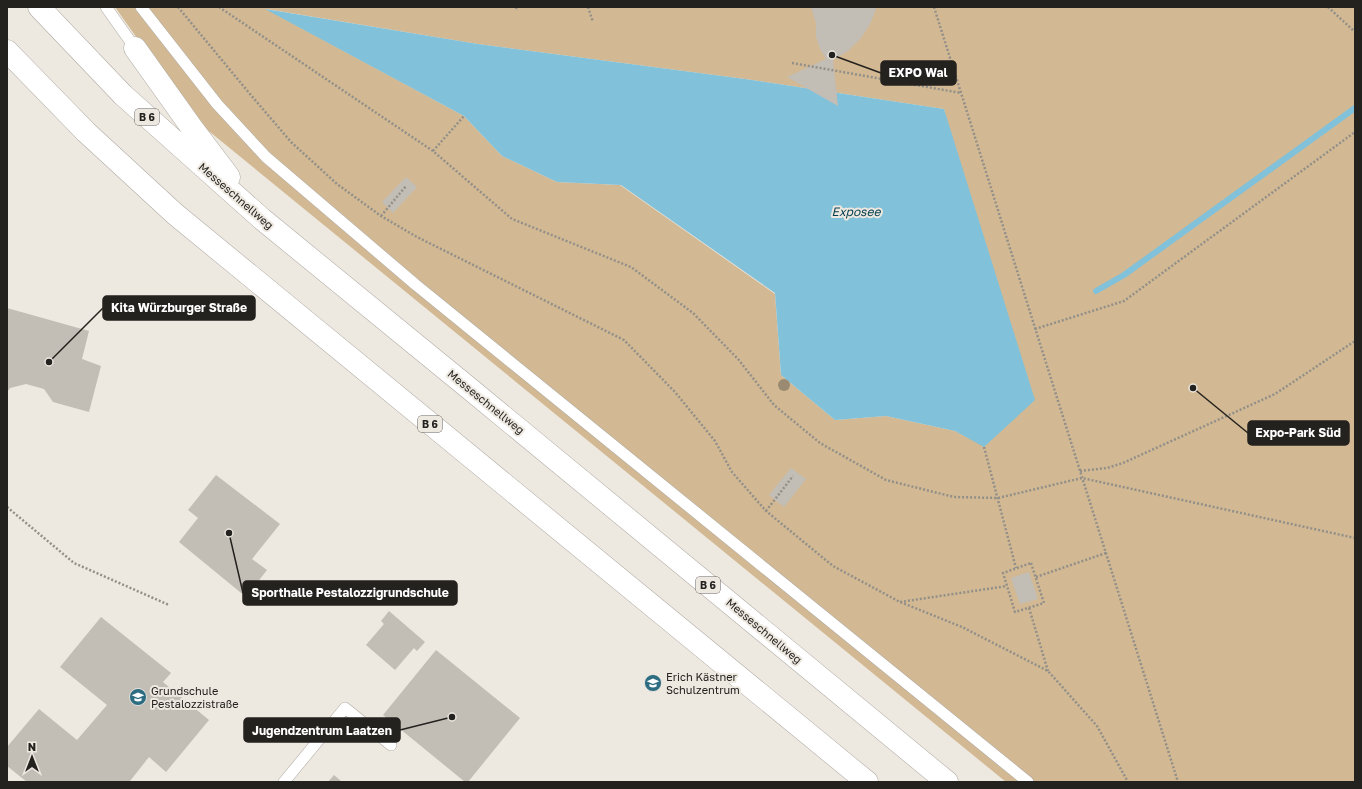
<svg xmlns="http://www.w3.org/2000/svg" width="1362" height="789" font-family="'Golos Text',sans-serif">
  <rect width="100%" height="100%" fill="#ede8e0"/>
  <!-- green -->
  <path fill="#d2b993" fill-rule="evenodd" d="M 115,7 L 1355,7 L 1355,782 L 1006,782 L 194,119 ZM 266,9 L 478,44 L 745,79 L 944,109 L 984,446 L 955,431 L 886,416 L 835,420 L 781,375 L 775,294 L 620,185 L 557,182 L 502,156 L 464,116 Z"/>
  <!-- water -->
  <path fill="#81c1da" d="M 265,9 L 478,44 L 745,79 L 944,109 L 1035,400 L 984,447 L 955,431 L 886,416 L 835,420 L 781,375 L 775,293 L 621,185 L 557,182 L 502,156 L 464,116 Z"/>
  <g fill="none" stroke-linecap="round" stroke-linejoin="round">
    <!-- stream -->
    <path stroke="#81c1da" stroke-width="6" d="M 1096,291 L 1124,275 L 1355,108"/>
  </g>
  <!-- building -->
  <path fill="#c2bdb5" d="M 811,7 L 877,7 L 870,24 L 861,38 L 848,51 L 833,60 L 838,106 L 787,77 L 826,59 L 820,49 L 816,37 L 816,23 Z
    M 406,177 L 417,187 L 393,213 L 382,202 Z
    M 7,308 L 89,331 L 82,359 L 101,366 L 89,412 L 53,402 L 44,389 L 26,384 L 10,388 L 7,392 Z
    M 791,468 L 806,479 L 784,507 L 769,495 Z
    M 216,475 L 280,524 L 252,559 L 267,570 L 246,597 L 179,542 L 198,518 L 188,510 Z
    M 1029,572 L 1038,599 L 1020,604 L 1011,578 Z
    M 389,611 L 425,642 L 417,651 L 414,648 L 395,670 L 366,645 L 384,624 L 381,621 Z
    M 101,617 L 171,673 L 163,682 L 209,720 L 166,772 L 149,757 L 130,781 L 131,782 L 27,782 L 7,766 L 7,747 L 39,709 L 77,740 L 107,705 L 60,667 Z
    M 436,650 L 520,718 L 468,782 L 465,782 L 383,715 Z
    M 334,775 L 342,782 L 328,782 Z"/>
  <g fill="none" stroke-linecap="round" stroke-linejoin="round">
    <!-- lane casing -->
    <g stroke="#afaaa3" stroke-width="12">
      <path id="lane" d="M 106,7 L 135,48
        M 141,7 L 217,104 L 266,157 L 416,285 L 1028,782
        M 284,782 L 345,708 L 391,745"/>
    </g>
    <!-- highway casing -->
    <g stroke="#afaaa3" stroke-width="23">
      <path id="highway" d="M 39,7 L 123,95 L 262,219 L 470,389 L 947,782
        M 135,48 L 192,128 L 229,177
        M 7,51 L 86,132 L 175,214 L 867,782"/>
    </g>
    <!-- path -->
    <path stroke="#928f89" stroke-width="2.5" stroke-dasharray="2 2" stroke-linecap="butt" d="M 178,7 L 250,94 L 291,142 L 337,184 L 381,216 L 417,237 L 624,340 L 675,392 L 715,441 L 732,472 L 766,511 L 833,566 L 900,602 L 962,627 L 1048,671 L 1097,726 L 1128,782
      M 219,7 L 433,151 L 512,219 L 631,267 L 693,313 L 738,359 L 774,405 L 820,443 L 886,480 L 954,497 L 998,498 L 1082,478 L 1355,538
      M 516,7 L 517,11
      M 588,7 L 593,22
      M 934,7 L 1178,782
      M 1328,7 L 1355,32
      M 792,63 L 961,93
      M 433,151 L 464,116
      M 381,216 L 406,186
      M 1035,329 L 1124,301 L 1355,132
      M 984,447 L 1016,568
      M 1080,471 L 1107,468 L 1123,463 L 1275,394 L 1355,341
      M 7,507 L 74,563 L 169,605
      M 766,511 L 793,476
      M 1031,563 L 1044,603 L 1015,612 L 1003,573 Z
      M 1036,577 L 1106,553
      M 900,602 L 1007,586
      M 1029,608 L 1048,671"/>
    <!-- lane -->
    <use href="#lane" stroke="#fff" stroke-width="11"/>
    <!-- highway -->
    <use href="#highway" stroke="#fff" stroke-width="22"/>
  </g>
  <!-- trees -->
  <circle fill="#998a71" cx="784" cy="385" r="6"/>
  <!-- icons -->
  <defs>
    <g id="school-disc" transform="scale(0.9)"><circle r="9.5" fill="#2e6c82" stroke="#ede8e0"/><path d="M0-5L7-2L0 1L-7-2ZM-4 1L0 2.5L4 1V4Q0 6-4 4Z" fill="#fff"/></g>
  </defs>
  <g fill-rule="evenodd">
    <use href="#school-disc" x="653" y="683"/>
    <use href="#school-disc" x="138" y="697"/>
  </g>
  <g text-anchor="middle" stroke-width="4" stroke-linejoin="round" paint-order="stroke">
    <!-- shield labels -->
    <g fill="#ede8e0" stroke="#605d59" stroke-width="1">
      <rect x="135" y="109" width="24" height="16" rx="3"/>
      <rect x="418" y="416" width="24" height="16" rx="3"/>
      <rect x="696" y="577" width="24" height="16" rx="3"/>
    </g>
    <g font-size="10" font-weight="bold" fill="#24221f">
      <text x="147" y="121">B 6</text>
      <text x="430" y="428">B 6</text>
      <text x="708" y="589">B 6</text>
    </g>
    <!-- street labels -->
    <g font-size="11" fill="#24221f" stroke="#ede8e0">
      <text transform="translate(236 196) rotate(41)" y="4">Messeschnellweg</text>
      <text transform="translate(486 402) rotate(39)" y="4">Messeschnellweg</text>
      <text transform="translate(764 631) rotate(40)" y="4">Messeschnellweg</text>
    </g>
    <!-- poi labels -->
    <g font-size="11" fill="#24221f" stroke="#ede8e0" text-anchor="start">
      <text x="666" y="681">Erich Kästner<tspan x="666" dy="13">Schulzentrum</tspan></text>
      <text x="151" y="695">Grundschule<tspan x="151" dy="13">Pestalozzistraße</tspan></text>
    </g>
    <!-- water labels -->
    <g font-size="12" font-style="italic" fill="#013c4e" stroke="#ede8e0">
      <text x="856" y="216">Exposee</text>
    </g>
  </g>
  <!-- callouts -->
  <path fill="none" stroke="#24221f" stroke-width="1.5" d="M832 55L881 73M49 362L103 308M1193 388L1248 433M229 533L243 593M452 717L400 730"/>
  <g fill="#24221f" stroke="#ede8e0" stroke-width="1.5">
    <circle cx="832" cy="55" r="4"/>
    <circle cx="49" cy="362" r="4"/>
    <circle cx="1193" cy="388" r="4"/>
    <circle cx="229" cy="533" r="4"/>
    <circle cx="452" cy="717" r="4"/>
  </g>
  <g fill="#24221f" stroke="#24221f" stroke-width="1.5">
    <rect x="881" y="61" width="75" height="24" rx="4"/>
    <rect x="103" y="296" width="152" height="24" rx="4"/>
    <rect x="1248" y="421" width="101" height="24" rx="4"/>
    <rect x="243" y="581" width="214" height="24" rx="4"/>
    <rect x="244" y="718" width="156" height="24" rx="4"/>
  </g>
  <g font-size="12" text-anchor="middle" font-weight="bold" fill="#fff">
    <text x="918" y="77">EXPO Wal</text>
    <text x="179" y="312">Kita Würzburger Straße</text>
    <text x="1298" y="437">Expo-Park Süd</text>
    <text x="350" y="597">Sporthalle Pestalozzigrundschule</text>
    <text x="322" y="735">Jugendzentrum Laatzen</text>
  </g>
  <!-- border -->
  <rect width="1362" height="789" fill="none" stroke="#24221f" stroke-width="16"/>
  <!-- north arrow -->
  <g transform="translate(32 757)" stroke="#ede8e0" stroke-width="3" paint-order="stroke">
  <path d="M0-3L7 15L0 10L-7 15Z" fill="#24221f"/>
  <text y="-6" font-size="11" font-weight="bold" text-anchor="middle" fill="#24221f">N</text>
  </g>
</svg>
